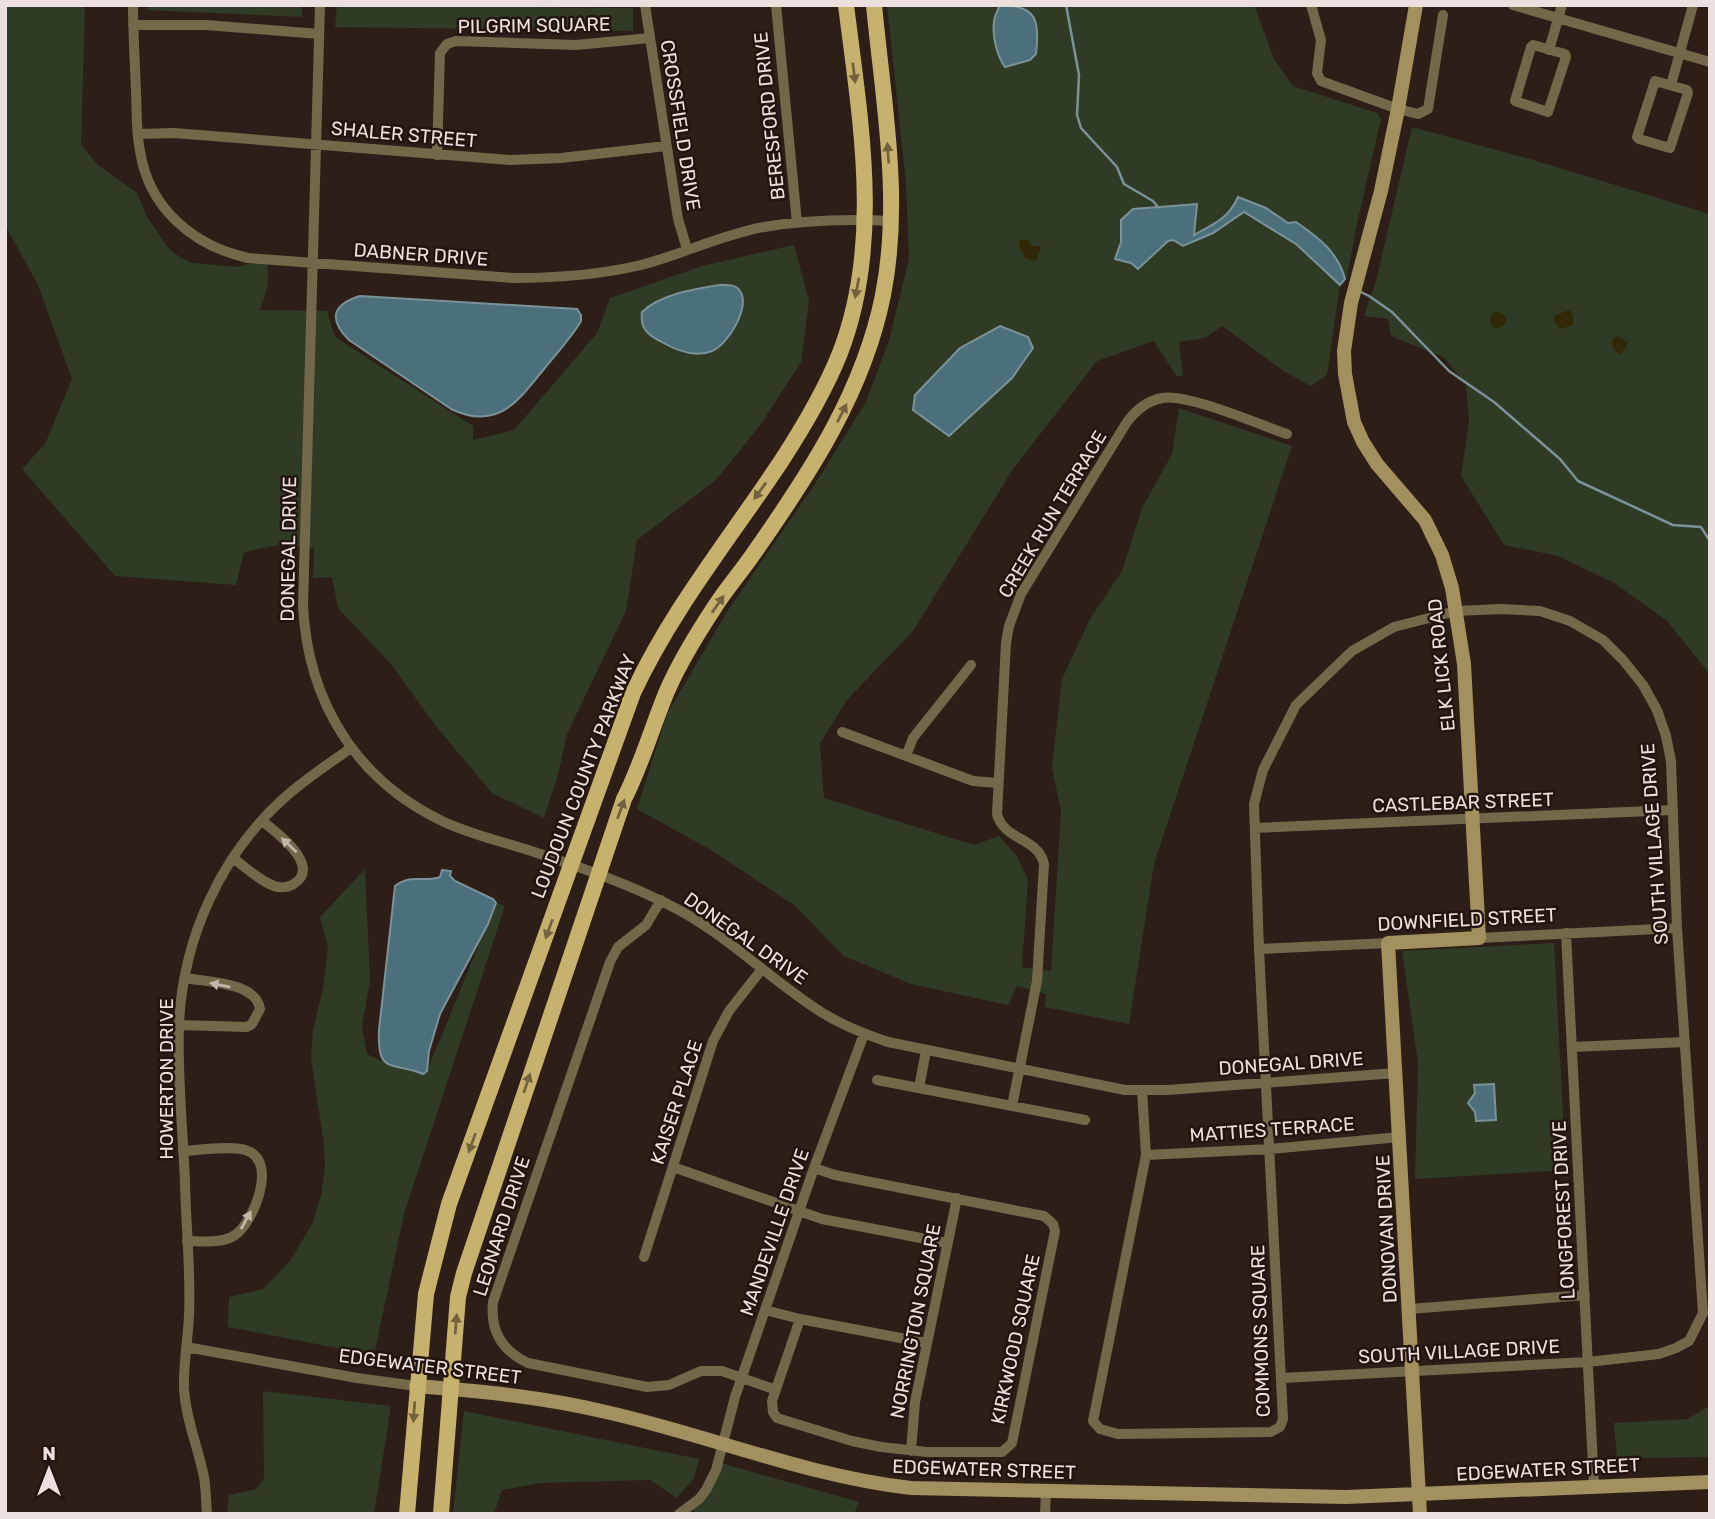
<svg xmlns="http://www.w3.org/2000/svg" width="1715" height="1519" font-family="Rubik,sans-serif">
  <rect width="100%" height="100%" fill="#2d1e18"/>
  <!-- green -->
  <path fill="#2f3b25" d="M 5,5 L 85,5 L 81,145 L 98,165 L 137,193 L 147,217 L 169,249 L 180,257 L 193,263 L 237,267 L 266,259 C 270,278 268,293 259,310 L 327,311 L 335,337 L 473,426 L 473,440 L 514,430 L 597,333 L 610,298 L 702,266 L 794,245 L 809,301 L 801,362 L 761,424 L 716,480 L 637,540 L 626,611 L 567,734 L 558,775 L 544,818 L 492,793 L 435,725 L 391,664 L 338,608 L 332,577 L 313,578 L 314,548 L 278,545 L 244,552 L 236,585 L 115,576 L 22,469 L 45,444 L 72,379 L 38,285 L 5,225 Z
    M 147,5 L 302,5 L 302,17 L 147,10 Z
    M 337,5 L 633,8 L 633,31 L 335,27 Z
    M 887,5 L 1254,5 L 1274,59 L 1293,86 L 1377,113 L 1381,119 L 1356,228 L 1347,278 L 1340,285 L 1327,375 L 1311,386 L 1285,372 L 1222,326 L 1205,338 L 1179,342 L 1183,375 L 1177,377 L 1154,341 L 1097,361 L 1013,469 L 913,631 L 846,701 L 820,744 L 824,798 L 974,845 L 999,836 L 1017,856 L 1028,880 L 1022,967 L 1051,971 L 1061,811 L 1052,768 L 1062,679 L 1090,619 L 1122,571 L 1142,508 L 1172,454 L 1179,408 L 1292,446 L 1154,864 L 1129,1024 L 1045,1007 L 1046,994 L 1017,986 L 1008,1005 L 911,984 L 844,956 L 794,905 L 711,850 L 637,809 L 667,714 L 730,607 L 813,487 L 866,402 L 889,340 L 909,259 L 906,183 Z
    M 1412,127 L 1530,159 L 1710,214 L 1710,674 L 1667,621 L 1614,583 L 1558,556 L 1504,545 L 1461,476 L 1469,422 L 1466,384 L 1443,357 L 1391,336 L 1388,319 L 1364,316 L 1376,281 Z
    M 365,869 L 370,981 L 362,1027 L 367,1054 L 384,1062 L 427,1071 L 496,903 L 505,906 L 404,1214 L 374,1355 L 228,1327 L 229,1297 L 263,1289 L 290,1261 L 312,1224 L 321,1196 L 325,1166 L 324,1145 L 311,1058 L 313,1030 L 323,988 L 328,947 L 320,917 Z
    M 1554,943 L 1566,1170 L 1415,1179 L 1418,1063 L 1402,951 Z
    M 263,1391 L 391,1406 L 374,1514 L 227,1514 L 229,1495 L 257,1489 L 264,1478 Z
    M 1710,1405 L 1710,1457 L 1617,1458 L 1614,1423 L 1688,1419 Z
    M 464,1411 L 699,1459 L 694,1478 L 677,1498 L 650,1480 L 540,1483 L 502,1490 L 494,1514 L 453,1514 Z
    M 717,1462 L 859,1502 L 854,1514 L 696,1514 L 690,1506 Z"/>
  <!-- sand -->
  <path fill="#312807" d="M 1020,240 L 1027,240 L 1033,246 L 1040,246 L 1041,250 L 1038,254 L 1038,259 L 1034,261 L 1025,258 L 1019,245 Z
    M 1569,310 L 1573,315 L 1573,325 L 1560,329 L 1554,321 L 1554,316 Z
    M1490 320a8 8 0 1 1 16 0a8 8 0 1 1-16 0Z
    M 1618,336 L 1628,343 L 1620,355 C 1614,352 1610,344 1614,338 Z"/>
  <!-- water -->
  <path fill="#4b707c" stroke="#7b9299" stroke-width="2" d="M 1000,5 C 1037,5 1040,21 1036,54 L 1030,60 L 1005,67 C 997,57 992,35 994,22 C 994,16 998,10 1000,5 Z
    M 1238,197 L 1266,208 L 1288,223 L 1296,222 C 1318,237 1338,252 1345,279 L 1340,285 L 1296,244 L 1244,212 L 1213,233 L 1183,246 L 1173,240 L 1168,241 L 1138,269 L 1131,263 L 1115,259 L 1121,242 L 1121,220 L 1133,209 L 1197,204 L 1194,235 C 1214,224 1229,218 1238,197 Z
    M 720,285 C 727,285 736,284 740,291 C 751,306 728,345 712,351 C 695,358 675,350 660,341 C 646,334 640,327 642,312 C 661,294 695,289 720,285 Z
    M 360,296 L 577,309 L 581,315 L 581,321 C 571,338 557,353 544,369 C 517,402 498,431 451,409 L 349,340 C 329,320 331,305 360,296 Z
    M 1000,326 L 1028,337 L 1033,348 L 1012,378 L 949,436 L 913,410 L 915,395 L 960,348 Z
    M 442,870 L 451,871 L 450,876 L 455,881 L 493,899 L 496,903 L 488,924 L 440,1014 L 429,1051 L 427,1071 L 423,1074 C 392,1061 377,1076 379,1030 L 395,886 C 412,873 424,883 440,877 Z
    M 1494,1084 L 1496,1120 L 1476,1121 L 1475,1112 L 1468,1103 L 1475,1093 L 1474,1085 Z"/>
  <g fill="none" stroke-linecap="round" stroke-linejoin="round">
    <!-- stream -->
    <path stroke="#7b9299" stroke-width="2.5" d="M 1066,5 L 1079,75 L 1077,115 L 1081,128 L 1117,167 L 1124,184 L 1153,201 L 1158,207
      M 1361,292 L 1369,296 L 1392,312 L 1449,371 L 1494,402 L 1560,459 L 1578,481 L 1673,525 L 1701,527 L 1710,541"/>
    <!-- street -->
    <path stroke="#73694a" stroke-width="10" d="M 133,5 C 133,34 135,63 136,92 C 137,112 136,132 140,151 C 149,209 194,246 248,258 L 514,278 C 557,278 599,275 641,265 C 683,254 721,235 764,227 C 806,220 849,219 892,221
      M 320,5 L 303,606 C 308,701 355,779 442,821 C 467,833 495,840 522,848 C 576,866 629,883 679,910 C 727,936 767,976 812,1006 C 836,1023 862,1033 888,1042 L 1125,1090 L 1168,1090 L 1396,1073
      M 645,5 L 678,219 L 687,249
      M 776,5 L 797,223
      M 1311,5 L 1321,40 L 1317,73 L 1321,81 L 1398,109 L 1418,114 L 1428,109 L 1443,15
      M 1513,5 L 1710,62
      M 133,25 L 206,25 L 319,34
      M 1533,45 L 1565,54 L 1566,57 L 1548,112 L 1515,101 L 1531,47 Z
      M 1549,50 L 1562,5
      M 1655,81 L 1687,90 L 1688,93 L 1670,148 L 1639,139 L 1637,137 Z
      M 1671,85 L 1693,5
      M 138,134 L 174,133 L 510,160 L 561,158 L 666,146
      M 437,155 L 440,53 L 447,44 L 456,41 L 576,45 L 650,38
      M 842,732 L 973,781 L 998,783
      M 906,756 L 913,738 L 971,665
      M 1255,828 L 1673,810
      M 233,858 C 245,867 260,881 274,886 C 280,888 289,888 295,883 C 321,865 276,832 262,821
      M 661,900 L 646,925 L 618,947 L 610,962 L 493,1302 C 490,1331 502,1351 528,1363 L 647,1387 L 669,1385 L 701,1371 L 722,1371 L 776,1390
      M 1566,933 L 1594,1485
      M 1479,938 L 1677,928
      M 1259,949 L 1388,943
      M 179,1025 L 247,1027 L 252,1024 L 260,1009 C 256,982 207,982 185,978
      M 1572,1047 L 1685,1042
      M 877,1080 L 1085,1120
      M 919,1088 L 926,1051
      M 1142,1090 L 1146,1155 L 1093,1421 L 1100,1429 L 1118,1434 L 1271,1432 L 1280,1427 L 1283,1419 L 1259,949 L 1254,804 L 1263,770 L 1296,705 L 1352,651 L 1394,627 L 1456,611 L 1501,609 L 1540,611 L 1570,621 L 1603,640 L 1623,660 L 1643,685 L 1657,710 L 1666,736 L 1671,761 L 1677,928 L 1703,1313 L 1689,1341 L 1676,1348 L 1659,1354 L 1588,1362 L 1282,1378
      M 1012,1106 L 1037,981 L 1044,864 C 1038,837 1004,841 997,814 L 1006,643 L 1009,626 L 1021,594 L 1127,422 C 1136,410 1147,401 1162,398 C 1187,393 1260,425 1287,434
      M 183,1151 C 200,1150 234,1145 248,1151 C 278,1163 253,1223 235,1235 C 222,1244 202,1241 187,1241
      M 1146,1155 L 1270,1149 L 1400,1137
      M 673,1167 L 822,1219 L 947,1243
      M 644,1257 L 713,1041 L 729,1011 L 762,969
      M 1410,1309 L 1585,1295
      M 765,1310 L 800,1319 L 927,1343
      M 800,1319 L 772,1401 L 773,1412 L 777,1418 L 852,1441 L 881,1447 L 927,1452 L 1002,1452 L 1012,1443 L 1055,1231 L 1053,1224 L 1044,1216 L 835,1175 L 814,1168
      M 186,1347 L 357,1378 L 416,1386
      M 911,1451 L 915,1402 L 957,1198
      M 207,1514 C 206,1502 206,1489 204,1477 C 198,1447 186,1420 184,1389 C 183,1365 188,1340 189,1315 C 191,1272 186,1227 185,1183 C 183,1130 177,1077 179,1024 C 183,939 220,856 283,799 C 304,780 328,764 351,748
      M 679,1514 L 699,1499 L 706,1490 L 716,1470 L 735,1397 L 814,1168 L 864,1034
      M 1045,1514 L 1046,1491"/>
    <!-- secondary -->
    <path stroke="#a2915e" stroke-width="14" d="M 1416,5 L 1398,109 L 1381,191 L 1351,303 L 1344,351 L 1345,374 L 1354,422 L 1363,442 L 1377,464 L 1425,520 L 1442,555 L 1452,588 L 1464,664 L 1479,938 L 1388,943 L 1420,1514
      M 416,1386 C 480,1391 543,1397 606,1412 C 708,1435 806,1476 911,1488 L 1346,1497 L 1710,1482"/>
    <!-- primary -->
    <path stroke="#c6b16e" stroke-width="16" d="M 407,1514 L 426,1294 L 449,1204 L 633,693 C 672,609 731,537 782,460 C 804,426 825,391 840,353 C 883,242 860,119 846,5
      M 441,1514 L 458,1297 L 464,1273 L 624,799 C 640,768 650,734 663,701 C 675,669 695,637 714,608 C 726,589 741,572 754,553 C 810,473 864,391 883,295 C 902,199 883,101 874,5"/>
  </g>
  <!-- one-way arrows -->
  <defs><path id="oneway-solid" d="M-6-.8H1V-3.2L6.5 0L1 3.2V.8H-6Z" transform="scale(1.75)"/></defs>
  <g fill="#74623e">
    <use href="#oneway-solid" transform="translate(854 73) rotate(83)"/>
    <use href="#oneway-solid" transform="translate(888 153) rotate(-94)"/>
    <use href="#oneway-solid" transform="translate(857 288) rotate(101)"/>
    <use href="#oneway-solid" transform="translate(842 413) rotate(-63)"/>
    <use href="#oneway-solid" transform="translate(760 491) rotate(126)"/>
    <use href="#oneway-solid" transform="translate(718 604) rotate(-55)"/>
    <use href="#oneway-solid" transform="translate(621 809) rotate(-70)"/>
    <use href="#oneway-solid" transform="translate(549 929) rotate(110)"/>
    <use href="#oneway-solid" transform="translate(527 1083) rotate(-72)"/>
    <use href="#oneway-solid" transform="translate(472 1143) rotate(110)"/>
    <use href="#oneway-solid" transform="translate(456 1324) rotate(-85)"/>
    <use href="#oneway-solid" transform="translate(414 1412) rotate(94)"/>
  </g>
  <g fill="#c1b6aa">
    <use href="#oneway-solid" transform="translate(289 845) rotate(-137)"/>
    <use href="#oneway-solid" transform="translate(220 985) rotate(-169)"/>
    <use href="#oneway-solid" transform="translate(246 1220) rotate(-61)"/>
  </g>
  <g text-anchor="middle" stroke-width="5" stroke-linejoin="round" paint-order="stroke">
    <!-- street labels -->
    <g font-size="19" fill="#ebe0dd" stroke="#23140f">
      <text transform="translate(534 25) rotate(-1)" y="7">PILGRIM SQUARE</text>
      <text transform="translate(769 116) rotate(-96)" y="7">BERESFORD DRIVE</text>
      <text transform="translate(681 125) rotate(81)" y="7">CROSSFIELD DRIVE</text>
      <text transform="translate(404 134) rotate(5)" y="7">SHALER STREET</text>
      <text transform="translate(421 254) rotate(4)" y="7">DABNER DRIVE</text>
      <text transform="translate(1052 514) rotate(-59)" y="7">CREEK RUN TERRACE</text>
      <text transform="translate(288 549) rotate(-89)" y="7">DONEGAL DRIVE</text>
      <text transform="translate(1441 665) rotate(-96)" y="7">ELK LICK ROAD</text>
      <text transform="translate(583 776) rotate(-69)" y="7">LOUDOUN COUNTY PARKWAY</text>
      <text transform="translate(1463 802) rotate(-2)" y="7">CASTLEBAR STREET</text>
      <text transform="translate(1654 844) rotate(-94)" y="7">SOUTH VILLAGE DRIVE</text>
      <text transform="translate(1467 919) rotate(-3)" y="7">DOWNFIELD STREET</text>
      <text transform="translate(746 938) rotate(35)" y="7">DONEGAL DRIVE</text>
      <text transform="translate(1291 1063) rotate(-4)" y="7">DONEGAL DRIVE</text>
      <text transform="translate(166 1079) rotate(-90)" y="7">HOWERTON DRIVE</text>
      <text transform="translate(676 1102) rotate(-72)" y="7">KAISER PLACE</text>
      <text transform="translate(1272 1129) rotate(-4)" y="7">MATTIES TERRACE</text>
      <text transform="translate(1563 1210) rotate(-93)" y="7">LONGFOREST DRIVE</text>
      <text transform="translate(501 1226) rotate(-72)" y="7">LEONARD DRIVE</text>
      <text transform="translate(1386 1229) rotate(-93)" y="7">DONOVAN DRIVE</text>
      <text transform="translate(774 1232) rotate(-71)" y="7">MANDEVILLE DRIVE</text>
      <text transform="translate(915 1321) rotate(-79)" y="7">NORRINGTON SQUARE</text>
      <text transform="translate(1260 1331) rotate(-92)" y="7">COMMONS SQUARE</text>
      <text transform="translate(1015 1339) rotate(-78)" y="7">KIRKWOOD SQUARE</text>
      <text transform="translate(1459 1351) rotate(-3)" y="7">SOUTH VILLAGE DRIVE</text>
      <text transform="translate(430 1366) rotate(7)" y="7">EDGEWATER STREET</text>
      <text transform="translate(984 1469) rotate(2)" y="7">EDGEWATER STREET</text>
      <text transform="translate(1548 1469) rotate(-3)" y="7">EDGEWATER STREET</text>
    </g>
  </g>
  <!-- border -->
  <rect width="1715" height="1519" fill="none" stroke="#ebe0dd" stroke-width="14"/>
  <!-- north arrow -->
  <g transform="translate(49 1470)" stroke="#23140f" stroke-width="5" paint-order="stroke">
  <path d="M0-5L12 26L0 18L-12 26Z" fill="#ebe0dd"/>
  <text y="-10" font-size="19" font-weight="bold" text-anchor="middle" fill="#ebe0dd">N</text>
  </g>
</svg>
